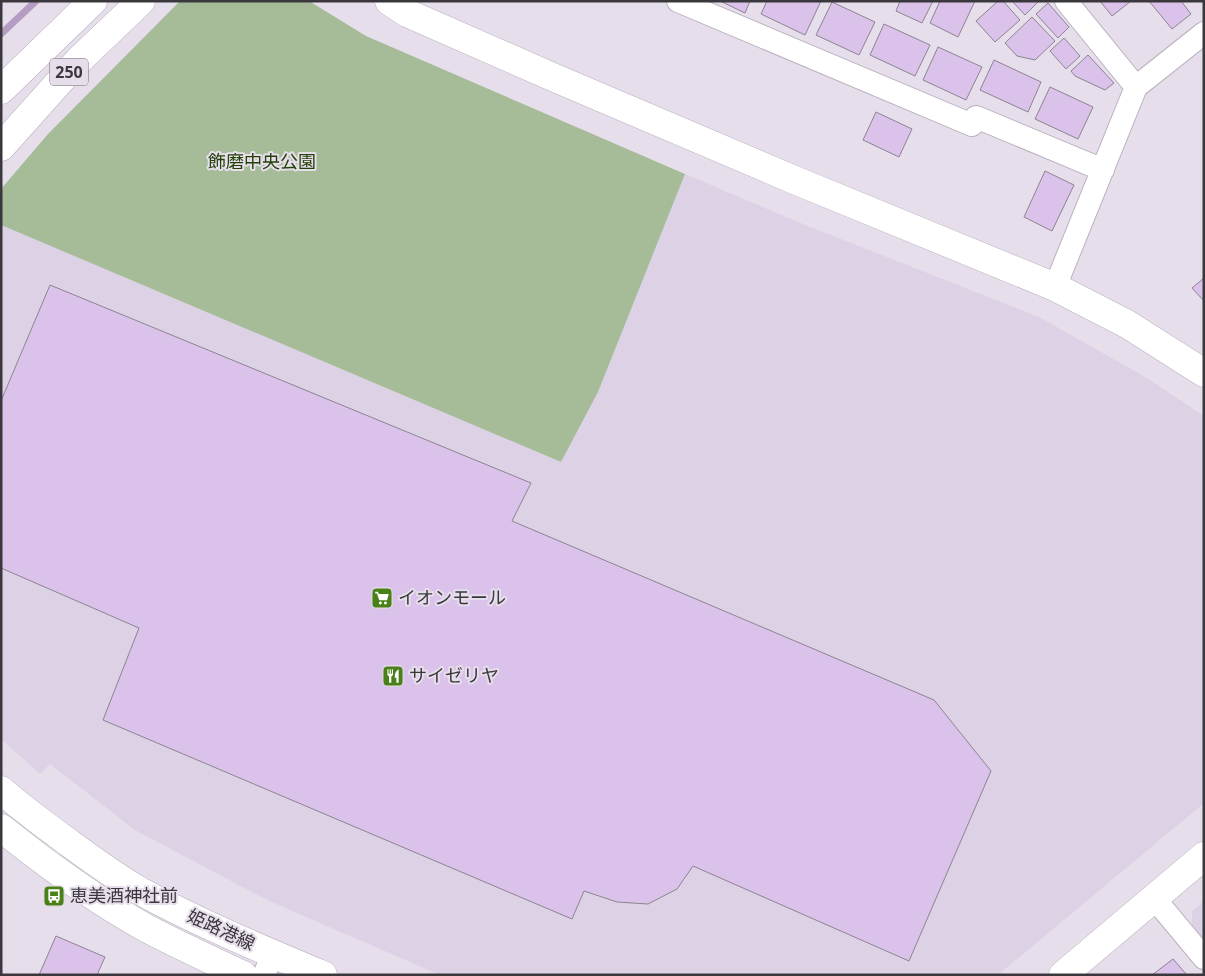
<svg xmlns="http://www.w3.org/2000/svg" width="1205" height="976" font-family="'Noto Sans','Noto Sans JP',sans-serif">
  <rect width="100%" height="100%" fill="#e7deec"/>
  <!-- built -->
  <path fill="#ddd1e5" d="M 685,174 L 803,224 L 1039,317 L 1147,378 L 1204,416 L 1204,803 L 998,975 L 440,975 L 267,900 L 135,830 L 50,764 L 40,774 L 1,739 L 1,225 L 561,462 L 598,392 Z
    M 1204,901 L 1204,943 L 1192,928 L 1192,911 Z"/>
  <!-- green -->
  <path fill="#a6bc99" d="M 180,1 L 309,1 L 366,36 L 685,174 L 598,392 L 561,462 L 1,225 L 1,189 L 48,134 Z"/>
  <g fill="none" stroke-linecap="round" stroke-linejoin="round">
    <!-- stream -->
    <path stroke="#b59cc3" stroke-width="7" d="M 1,34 L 36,1"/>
  </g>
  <!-- building -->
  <path fill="#dbc2ea" stroke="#8c8490" d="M 720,1 L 750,1 L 745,13 Z
    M 767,1 L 821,1 L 805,35 L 761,14 Z
    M 900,1 L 933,1 L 922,23 L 896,11 Z
    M 940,1 L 975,1 L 958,37 L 930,23 Z
    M 998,1 L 1003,1 L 1020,20 L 995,42 L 976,21 Z
    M 1012,1 L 1039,1 L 1025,15 Z
    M 1100,1 L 1131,1 L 1112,16 Z
    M 1149,1 L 1181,1 L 1191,14 L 1172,29 Z
    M 832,2 L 875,22 L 859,55 L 816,35 Z
    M 1048,3 L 1069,27 L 1058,38 L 1036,14 Z
    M 1032,17 L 1055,41 L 1035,60 L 1017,56 L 1005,43 Z
    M 884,24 L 930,45 L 915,76 L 870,55 Z
    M 1064,38 L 1080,56 L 1066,69 L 1050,51 Z
    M 938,47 L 982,67 L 966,100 L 923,80 Z
    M 1088,55 L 1114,83 L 1105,90 L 1075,76 L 1071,71 Z
    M 994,60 L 1041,82 L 1028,112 L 980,90 Z
    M 1050,87 L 1093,107 L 1078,139 L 1035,119 Z
    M 876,112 L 912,129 L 899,157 L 863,140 Z
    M 1045,171 L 1074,185 L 1052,231 L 1024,217 Z
    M 1204,278 L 1204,301 L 1192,288 Z
    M 50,285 L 531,483 L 512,521 L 934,700 L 991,771 L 909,961 L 693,866 L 677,889 L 648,904 L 617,902 L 584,891 L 572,919 L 103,720 L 139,628 L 1,568 L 1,401 Z
    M 56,936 L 105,957 L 97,975 L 39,975 Z
    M 1173,959 L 1187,975 L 1152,975 Z"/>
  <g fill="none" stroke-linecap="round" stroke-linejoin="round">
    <!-- minor casing -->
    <g stroke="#b9b1be" stroke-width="24">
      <path id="minor" d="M 678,1 L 972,125 L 976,117 L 1103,170
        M 1066,1 L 1136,87
        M 1055,287 L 1136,87 L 1204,33
        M 1154,898 L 1204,958
        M 264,975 L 273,954"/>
    </g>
    <!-- tertiary casing -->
    <g stroke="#b9b1be" stroke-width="29">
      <path id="tertiary" d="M 389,1 L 407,13 L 555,78 L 792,179 L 1055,287 L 1127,324 L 1204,373
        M 1063,975 L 1204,856"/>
    </g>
    <!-- primary casing -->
    <g stroke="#b9b1be" stroke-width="29">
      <path id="primary" d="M 1,790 C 20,807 41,822 61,837 C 87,856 112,875 140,891 C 199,923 261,949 323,975
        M 1,828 C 47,865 95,900 146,928 C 178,945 211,960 243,975"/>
    </g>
    <!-- trunk casing -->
    <g stroke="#b9b1be" stroke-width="29">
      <path id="trunk" d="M 1,90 L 93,1
        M 1,147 L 78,61 L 141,1"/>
    </g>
    <!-- minor -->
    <use href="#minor" stroke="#fff" stroke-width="22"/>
    <!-- tertiary -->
    <use href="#tertiary" stroke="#fff" stroke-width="28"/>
    <!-- primary -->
    <use href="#primary" stroke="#fff" stroke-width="28"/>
    <!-- trunk -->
    <use href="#trunk" stroke="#fff" stroke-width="28"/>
  </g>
  <!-- icons -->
  <defs>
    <g id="supermarket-square" transform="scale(1.125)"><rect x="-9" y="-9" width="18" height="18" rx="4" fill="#498018" stroke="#e7deec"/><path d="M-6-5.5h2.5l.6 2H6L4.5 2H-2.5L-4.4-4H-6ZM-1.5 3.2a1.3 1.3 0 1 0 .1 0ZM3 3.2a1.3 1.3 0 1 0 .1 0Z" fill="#fff"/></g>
    <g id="restaurant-square" transform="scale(1.125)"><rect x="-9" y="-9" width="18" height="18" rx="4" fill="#498018" stroke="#e7deec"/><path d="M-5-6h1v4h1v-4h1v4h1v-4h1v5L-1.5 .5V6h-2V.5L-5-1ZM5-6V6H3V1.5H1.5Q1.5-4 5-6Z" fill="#fff"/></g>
    <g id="bus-square" transform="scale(1.125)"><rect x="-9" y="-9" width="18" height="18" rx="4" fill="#498018" stroke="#e7deec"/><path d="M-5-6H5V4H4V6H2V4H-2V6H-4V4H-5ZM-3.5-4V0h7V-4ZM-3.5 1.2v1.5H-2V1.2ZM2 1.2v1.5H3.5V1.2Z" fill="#fff"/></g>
  </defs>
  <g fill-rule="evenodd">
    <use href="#supermarket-square" x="382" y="598"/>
    <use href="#restaurant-square" x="393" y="676"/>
    <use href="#bus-square" x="54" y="896"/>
  </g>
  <g text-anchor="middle" stroke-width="4" stroke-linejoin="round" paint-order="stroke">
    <!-- shield labels -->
    <rect fill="#e7deec" stroke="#6f6a72" stroke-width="1" x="50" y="58.5" width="38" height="27" rx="4"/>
    <g font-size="16" font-weight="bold" fill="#3b383d">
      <text x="69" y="78">250</text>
    </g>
    <!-- park labels -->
    <g font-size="18" fill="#234207" stroke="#e7deec">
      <text x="262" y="168">飾磨中央公園</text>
    </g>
    <!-- poi labels -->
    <g font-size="18" fill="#3b383d" stroke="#e7deec" text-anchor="start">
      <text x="398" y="604">イオンモール</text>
      <text x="409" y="682">サイゼリヤ</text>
      <text x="70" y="902">恵美酒神社前</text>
    </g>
    <!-- street labels -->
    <g font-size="18" fill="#3b383d" stroke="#e7deec">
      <text transform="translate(221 930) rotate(25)" y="6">姫路港線</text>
    </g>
  </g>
  <!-- border -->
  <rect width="1205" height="976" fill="none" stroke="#3b383d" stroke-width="5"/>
</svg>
